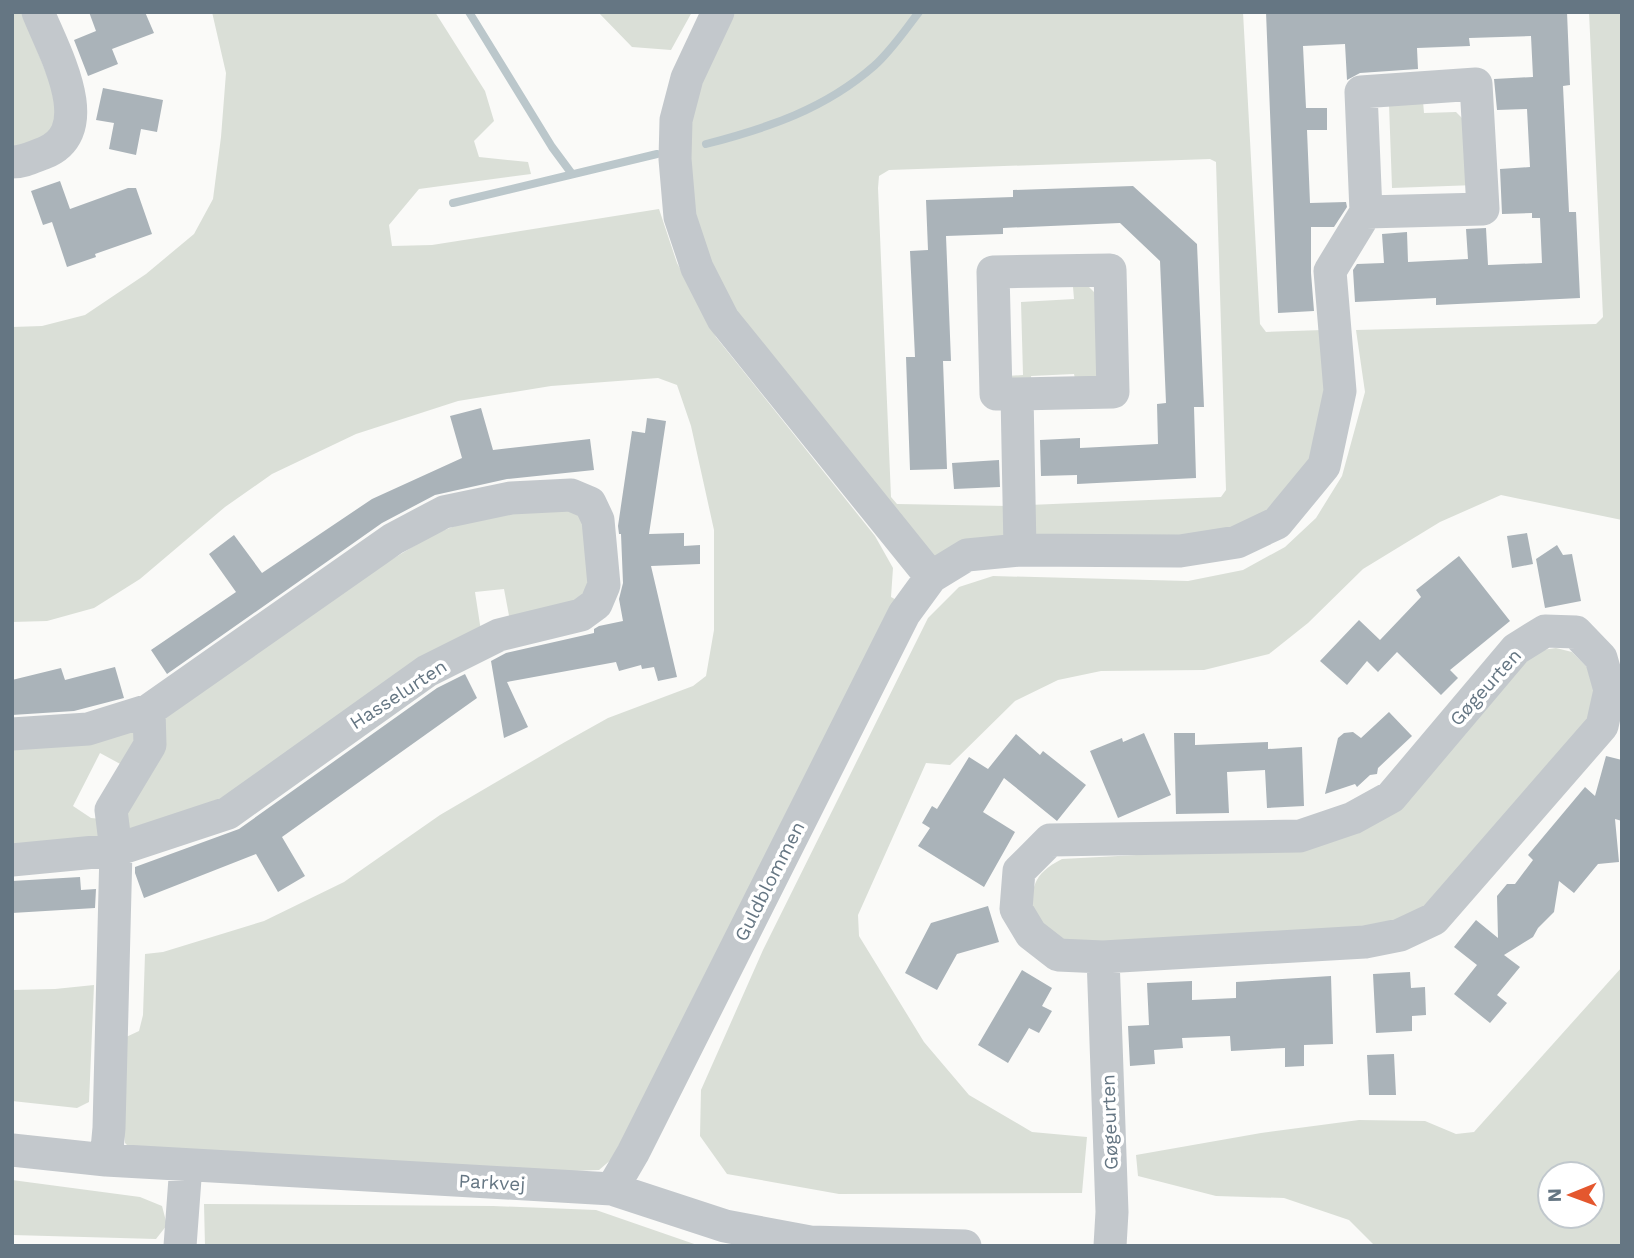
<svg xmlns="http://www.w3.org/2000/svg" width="1634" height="1258" font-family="'Work Sans',sans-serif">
  <rect width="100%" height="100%" fill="#fafaf8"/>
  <!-- green -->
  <path fill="#dadfd7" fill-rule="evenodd" d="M 12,12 L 22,12 L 56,98 L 57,115 L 49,135 L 12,153 Z
    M 212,12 L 435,12 L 485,91 L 494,121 L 474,141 L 479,157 L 528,162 L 531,174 L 419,189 L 389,225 L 392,246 L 432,245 L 659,209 L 677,263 L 716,337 L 875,536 L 893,568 L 891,597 L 900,602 L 613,1158 L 599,1170 L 572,1171 L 134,1152 L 125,1143 L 122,1118 L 124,1038 L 139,1031 L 143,1015 L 145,954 L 163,952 L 264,921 L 344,882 L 440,815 L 565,742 L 608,718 L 693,686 L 706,676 L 714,630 L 714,530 L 691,426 L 677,385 L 658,378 L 551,386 L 458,401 L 356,434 L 272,474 L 225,507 L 140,579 L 94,608 L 47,621 L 12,622 L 12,327 L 42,326 L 85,315 L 146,274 L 194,234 L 213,199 L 221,137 L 226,73 Z
    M 598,12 L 692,12 L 671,50 L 632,47 Z
    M 730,12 L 1243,12 L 1260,324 L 1266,332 L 1323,330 L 1325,394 L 1317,451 L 1294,491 L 1231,537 L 1036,539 L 1029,505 L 1221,497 L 1226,490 L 1216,162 L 1210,159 L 889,170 L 879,176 L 878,188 L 891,497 L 897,504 L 1008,506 L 1008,530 L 998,543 L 936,561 L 718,292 L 685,199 L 689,100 Z
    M 1589,12 L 1622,12 L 1622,520 L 1501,495 L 1440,522 L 1363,569 L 1308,623 L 1269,654 L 1204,670 L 1101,671 L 1058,680 L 1015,701 L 950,765 L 926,763 L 858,915 L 859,936 L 924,1042 L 969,1095 L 1032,1132 L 1087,1137 L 1082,1193 L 839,1194 L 727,1174 L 700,1136 L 701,1090 L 763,950 L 928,618 L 959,587 L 993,576 L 1188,581 L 1243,570 L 1285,547 L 1316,518 L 1342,476 L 1365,392 L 1356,330 L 1596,324 L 1603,317 Z
    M 1423,101 L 1424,113 L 1456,112 L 1463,119 L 1476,185 L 1392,188 L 1389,104 Z
    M 1073,287 L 1089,287 L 1100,298 L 1102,371 L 1091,384 L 1076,384 L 1074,374 L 1031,376 L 1032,386 L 1007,376 L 1023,375 L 1021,302 L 1074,299 Z
    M 562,504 L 588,522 L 593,578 L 583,598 L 510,621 L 504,589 L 475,592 L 481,631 L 225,801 L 130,834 L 121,812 L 166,711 L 326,599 L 434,534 L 484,515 Z
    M 1556,648 L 1572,652 L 1595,675 L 1594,711 L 1426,909 L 1375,932 L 1079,949 L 1030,919 C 1033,887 1031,875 1062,859 L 1303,846 L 1331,840 L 1513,671 L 1542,650 Z
    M 142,729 L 124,766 L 100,753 L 73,806 L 91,818 L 102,819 L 101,837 L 12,854 L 12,744 Z
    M 1622,967 L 1622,1246 L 1375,1246 L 1349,1220 L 1284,1198 L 1216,1196 L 1138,1176 L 1136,1155 L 1261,1133 L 1359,1120 L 1425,1121 L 1456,1134 L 1474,1132 ZM 1550,1174 L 1592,1174 L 1592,1216 L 1550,1216 Z
    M 94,985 L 89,1102 L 77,1108 L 12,1101 L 12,990 L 55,989 Z
    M 12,1180 L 140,1197 L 162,1206 L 167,1225 L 156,1239 L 12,1235 Z
    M 204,1204 L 493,1206 L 596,1210 L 700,1246 L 205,1246 Z"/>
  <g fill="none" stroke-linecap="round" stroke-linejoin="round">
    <!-- stream -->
    <path stroke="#bbc7cb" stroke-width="8" d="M 469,12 L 552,147 L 572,174
      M 706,144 C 768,128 825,109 874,66 C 891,51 905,30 919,12
      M 453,203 L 657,154"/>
  </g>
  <!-- building -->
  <path fill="#aab3b9" d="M 89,12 L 145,12 L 154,33 L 112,49 L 118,64 L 88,76 L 74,40 L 96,31 Z
    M 1266,12 L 1567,12 L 1570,85 L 1563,86 L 1569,212 L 1576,212 L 1580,298 L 1436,305 L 1436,298 L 1355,302 L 1353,270 L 1357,264 L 1384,263 L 1382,234 L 1407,232 L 1408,262 L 1468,259 L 1466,229 L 1486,228 L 1488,265 L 1542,263 L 1540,218 L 1532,218 L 1532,213 L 1502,214 L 1500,169 L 1530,167 L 1527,109 L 1497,110 L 1494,79 L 1533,77 L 1531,36 L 1469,38 L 1470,46 L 1417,48 L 1418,69 L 1360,73 L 1347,80 L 1345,44 L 1303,46 L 1306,108 L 1327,108 L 1327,130 L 1307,130 L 1310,203 L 1346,202 L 1347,207 L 1334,227 L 1311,227 L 1311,273 L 1314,311 L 1278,313 Z
    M 103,88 L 163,100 L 157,132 L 141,129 L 136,155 L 109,149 L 114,123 L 96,120 Z
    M 60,181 L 70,209 L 128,188 L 136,188 L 152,234 L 95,254 L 96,257 L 67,267 L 52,222 L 43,225 L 31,191 Z
    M 1133,186 L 1197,244 L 1204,407 L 1194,407 L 1196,478 L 1077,484 L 1077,475 L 1041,476 L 1040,440 L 1080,438 L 1080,448 L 1158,444 L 1157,404 L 1166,403 L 1160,261 L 1120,223 L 1003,228 L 1003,234 L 946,236 L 951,361 L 943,361 L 947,469 L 910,470 L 906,357 L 915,357 L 910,251 L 928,250 L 926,200 L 1013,197 L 1013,190 Z
    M 481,408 L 493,450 L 590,439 L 594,470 L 507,479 L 435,495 L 382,523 L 167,674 L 151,650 L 236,592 L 209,554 L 234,535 L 262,573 L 372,499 L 462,458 L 450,416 Z
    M 647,418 L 666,421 L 649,534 L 684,533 L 684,546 L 700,545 L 700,564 L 651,566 L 677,677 L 658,681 L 654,667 L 642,669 L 641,665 L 619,671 L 616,662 L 507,682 L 528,727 L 504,738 L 491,661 L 506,653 L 594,633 L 594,629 L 599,626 L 623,621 L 619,599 L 623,583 L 621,534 L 619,534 L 618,526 L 632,431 L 645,433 Z
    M 999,460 L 1000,487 L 954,489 L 952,463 Z
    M 1527,533 L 1533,564 L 1512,568 L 1507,536 Z
    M 1557,545 L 1563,555 L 1572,554 L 1581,601 L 1545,608 L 1536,559 Z
    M 1459,556 L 1510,621 L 1450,670 L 1458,678 L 1441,695 L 1397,652 L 1378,672 L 1367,661 L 1347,685 L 1320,661 L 1359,620 L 1380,640 L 1421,597 L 1416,590 Z
    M 115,667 L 124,698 L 74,711 L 12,715 L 12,680 L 61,668 L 65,680 Z
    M 465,674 L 477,698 L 282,837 L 305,876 L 278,892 L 256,854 L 144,898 L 135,873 L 135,867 L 239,829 L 437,688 Z
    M 1389,712 L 1412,736 L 1378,768 L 1377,774 L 1370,775 L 1357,787 L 1355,784 L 1325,794 L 1338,738 L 1344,733 L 1353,732 L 1361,738 Z
    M 1144,733 L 1171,795 L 1118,818 L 1090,751 L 1122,738 L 1123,742 Z
    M 1174,733 L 1195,733 L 1195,745 L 1268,742 L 1268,749 L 1302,747 L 1304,806 L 1267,808 L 1265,770 L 1227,772 L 1229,813 L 1176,814 Z
    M 1016,734 L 1040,755 L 1043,751 L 1086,785 L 1057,821 L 1004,778 L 983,812 L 1015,832 L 984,887 L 918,846 L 930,828 L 922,823 L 932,806 L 937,809 L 969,757 L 988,769 Z
    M 1606,756 L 1622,760 L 1622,821 L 1615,819 L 1619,862 L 1598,864 L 1574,893 L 1559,881 L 1554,912 L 1538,928 L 1533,937 L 1504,955 L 1520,967 L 1497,995 L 1507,1003 L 1490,1023 L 1454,994 L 1477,965 L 1454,947 L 1476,920 L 1498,938 L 1497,896 L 1507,884 L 1515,884 L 1533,860 L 1528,855 L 1585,787 L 1595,796 Z
    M 80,877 L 81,890 L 96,889 L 95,908 L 12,913 L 12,881 Z
    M 988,906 L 999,942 L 957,954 L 937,990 L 905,973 L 931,923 Z
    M 1022,970 L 1052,988 L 1042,1006 L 1052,1011 L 1039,1033 L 1029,1028 L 1008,1063 L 978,1045 Z
    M 1410,972 L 1411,988 L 1425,987 L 1426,1015 L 1412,1016 L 1412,1031 L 1376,1033 L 1373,974 Z
    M 1331,976 L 1333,1044 L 1304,1045 L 1304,1066 L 1285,1067 L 1285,1048 L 1231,1051 L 1230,1036 L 1182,1038 L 1183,1048 L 1154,1050 L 1155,1064 L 1130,1066 L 1128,1026 L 1149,1025 L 1147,983 L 1192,981 L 1192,1000 L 1236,998 L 1236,982 Z
    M 1394,1054 L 1396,1095 L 1369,1095 L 1367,1055 Z"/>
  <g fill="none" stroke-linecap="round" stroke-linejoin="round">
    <!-- minor -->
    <path stroke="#c3c8cc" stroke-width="33" d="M 718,12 L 687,78 L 676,120 L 675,159 L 680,217 L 697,268 L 723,319 L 931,577
      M 12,162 C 24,162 33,157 44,153 C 100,131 53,50 38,12
      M 1017,394 L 996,394 L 993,272 L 1110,270 L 1113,392 L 1017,394 L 1020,550
      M 12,734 L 88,729 L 149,710 L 393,539 L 444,512 L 511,498 L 571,495 L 590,503 L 598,520 L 604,585 L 596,604 L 581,615 L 499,635 L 427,671 L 228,813 L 116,850 L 12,860
      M 1103,957 L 1365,942 L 1400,935 L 1434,919 L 1602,726 L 1610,690 L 1601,658 L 1576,632 L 1545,631 L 1516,649 L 1391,797 L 1353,818 L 1300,836 L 1050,840 L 1019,871 L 1016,909 L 1031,934 L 1058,955 L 1103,957 L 1112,1212 L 1110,1246
      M 12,1150 L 106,1160 L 612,1189 L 725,1226 L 810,1242 L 965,1246
      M 106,1160 L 109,1128 L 116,850 L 111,810 L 150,745 L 149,710
      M 612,1189 L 633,1153 L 904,614 L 931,577 L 967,555 L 1020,550 L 1180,551 L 1237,542 L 1277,523 L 1324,466 L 1340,391 L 1330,271 L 1366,212 L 1483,209 L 1476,84 L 1361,92 L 1366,212
      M 180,1246 L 186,1165"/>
  </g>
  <g text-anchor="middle" stroke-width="7" stroke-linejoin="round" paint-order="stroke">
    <!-- street labels -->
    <g font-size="19" fill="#657683" stroke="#fff">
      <text transform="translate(1485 687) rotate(-48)" y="7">Gøgeurten</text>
      <text transform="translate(398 694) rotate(-33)" y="7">Hasselurten</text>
      <text transform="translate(769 881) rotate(-63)" y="7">Guldblommen</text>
      <text transform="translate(1109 1122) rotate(-92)" y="7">Gøgeurten</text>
      <text transform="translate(492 1182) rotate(3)" y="7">Parkvej</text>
    </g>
  </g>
  <!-- border -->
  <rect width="1634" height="1258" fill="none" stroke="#657683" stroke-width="28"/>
  <!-- north arrow -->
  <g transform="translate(1571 1195) rotate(269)"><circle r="33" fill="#ffffff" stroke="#c1c8cd" stroke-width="2"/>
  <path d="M0-5L12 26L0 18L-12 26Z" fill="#e4572e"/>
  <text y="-10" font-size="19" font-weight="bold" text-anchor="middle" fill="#657683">N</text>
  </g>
</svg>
